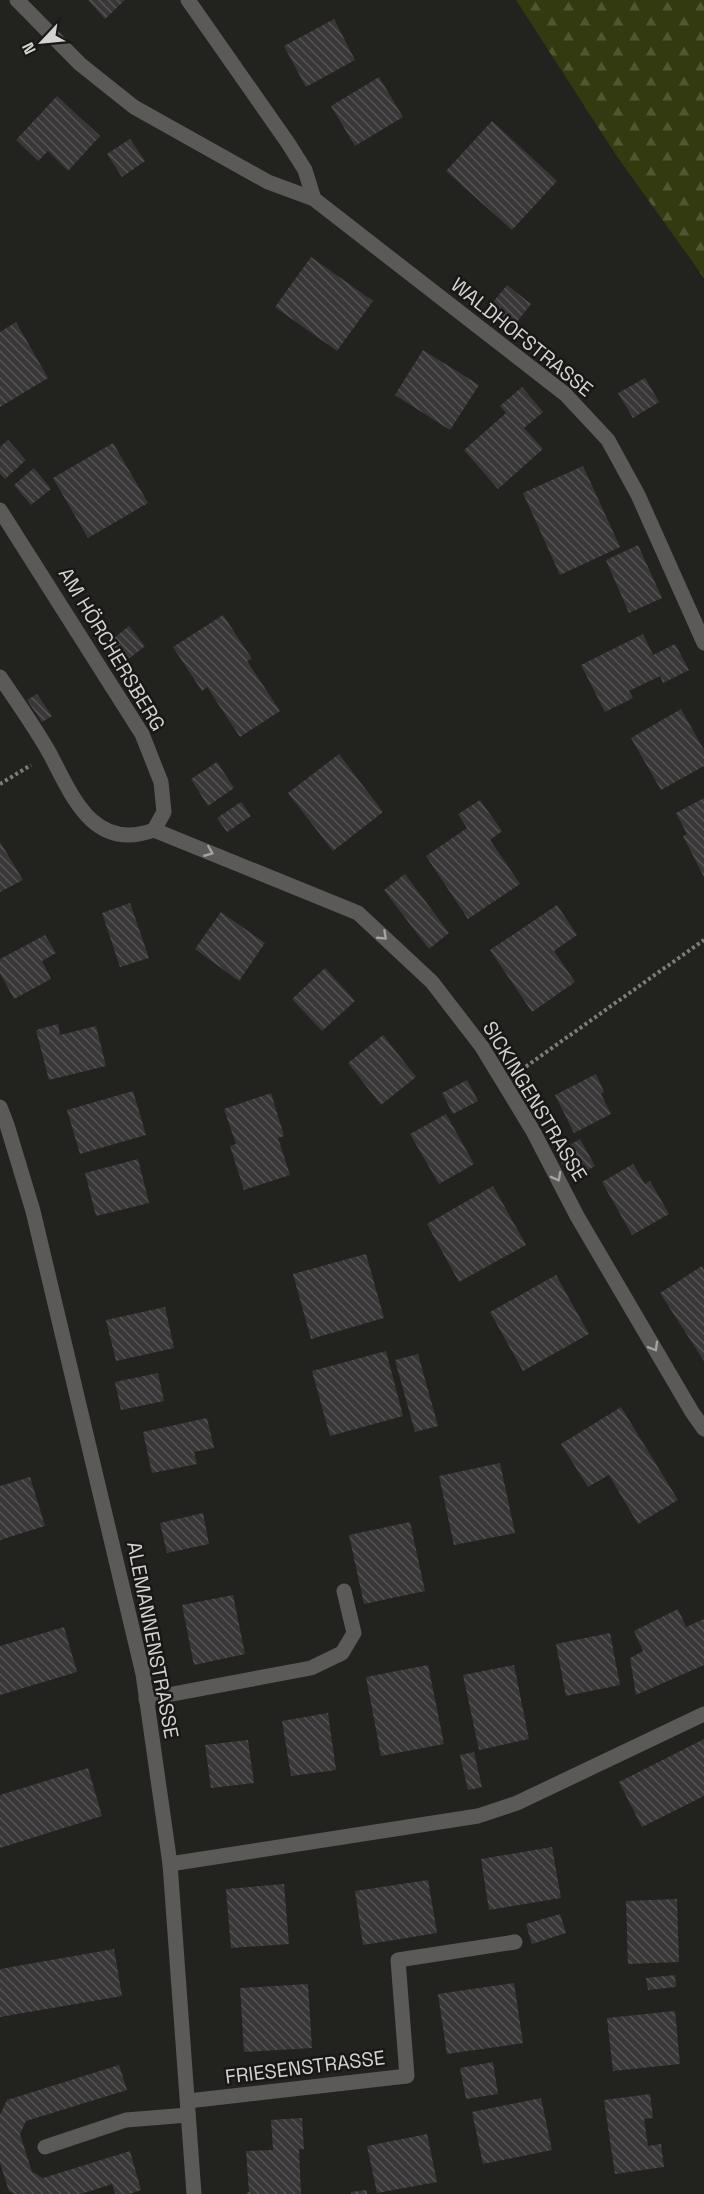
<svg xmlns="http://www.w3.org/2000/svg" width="704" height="2194" font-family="'Space Grotesk',sans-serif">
  <defs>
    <pattern id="forest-firs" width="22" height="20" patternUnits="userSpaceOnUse" patternTransform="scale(1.5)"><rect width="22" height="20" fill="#333a0f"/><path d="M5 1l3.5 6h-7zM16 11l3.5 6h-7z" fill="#505631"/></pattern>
    <pattern id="building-back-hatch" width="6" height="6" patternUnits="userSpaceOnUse" patternTransform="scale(1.5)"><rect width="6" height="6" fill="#3a3739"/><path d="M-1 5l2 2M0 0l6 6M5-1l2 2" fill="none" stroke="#565355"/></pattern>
  </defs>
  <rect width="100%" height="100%" fill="#22221f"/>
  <!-- forest -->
  <path fill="url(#forest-firs)" d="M 516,0 L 704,0 L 704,278 L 616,155 Z"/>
  <!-- building -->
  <path fill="url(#building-back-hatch)" d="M 88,0 L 125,0 L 105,19 Z
    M 334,19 L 355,60 L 306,87 L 284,46 Z
    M 379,77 L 403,117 L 355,146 L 331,106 Z
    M 57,96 L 100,136 L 68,171 L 48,151 L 38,161 L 16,140 Z
    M 492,121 L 557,181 L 512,230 L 446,171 Z
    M 130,139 L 145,161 L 122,177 L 107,154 Z
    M 311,257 L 373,301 L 337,351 L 275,307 Z
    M 507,285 L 531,304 L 513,327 L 489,307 Z
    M 16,322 L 48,378 L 0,407 L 0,332 Z
    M 423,350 L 479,385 L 450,430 L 395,395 Z
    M 645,378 L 659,402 L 633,418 L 618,393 Z
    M 522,387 L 543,412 L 524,428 L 543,449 L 498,489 L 464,450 L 506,413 L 500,406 Z
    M 8,440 L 26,460 L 5,479 L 0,474 L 0,447 Z
    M 113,443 L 148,503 L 88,538 L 53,478 Z
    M 583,466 L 620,547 L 560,575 L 523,493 Z
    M 34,468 L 51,489 L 31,505 L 14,485 Z
    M 638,545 L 662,598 L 629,613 L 606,560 Z
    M 223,615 L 252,659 L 247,661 L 280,711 L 240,737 L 207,687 L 202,691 L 173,647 Z
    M 129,626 L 145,646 L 125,662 L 109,642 Z
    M 643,634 L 653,655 L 675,644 L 689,670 L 663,683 L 660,676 L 629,691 L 633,698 L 605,712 L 581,665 Z
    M 37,694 L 52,716 L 42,722 L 27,700 Z
    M 681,709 L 704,750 L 704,766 L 661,790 L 631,738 Z
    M 339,754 L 383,812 L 333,851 L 288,793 Z
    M 217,762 L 234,788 L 208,806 L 191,779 Z
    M 704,798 L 704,877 L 683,836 L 687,834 L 676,813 Z
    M 480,800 L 502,831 L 490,840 L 520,884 L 468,919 L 426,856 L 467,828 L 458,814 Z
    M 241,802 L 251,816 L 227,832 L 217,818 Z
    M 0,842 L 23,880 L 0,892 Z
    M 405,874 L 449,933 L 429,949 L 384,890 Z
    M 130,903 L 149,958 L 120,967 L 102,913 Z
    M 557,905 L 577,935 L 554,951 L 575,982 L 532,1012 L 490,950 Z
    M 221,912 L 265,943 L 239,981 L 195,949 Z
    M 45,935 L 56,953 L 42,961 L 51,979 L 14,999 L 0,973 L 0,959 Z
    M 325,968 L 355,1001 L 322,1031 L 292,999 Z
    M 58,1024 L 60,1035 L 96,1026 L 106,1066 L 49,1080 L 36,1030 Z
    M 383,1035 L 416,1077 L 381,1105 L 348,1063 Z
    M 596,1074 L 604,1092 L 601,1094 L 611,1114 L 574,1133 L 555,1095 Z
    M 467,1080 L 478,1101 L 453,1114 L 442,1093 Z
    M 133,1091 L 146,1135 L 80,1154 L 67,1110 Z
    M 271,1093 L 284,1136 L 278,1138 L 290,1175 L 244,1190 L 230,1146 L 236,1144 L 224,1109 Z
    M 446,1114 L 474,1164 L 439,1184 L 410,1134 Z
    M 580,1139 L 595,1166 L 571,1179 L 556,1153 Z
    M 138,1159 L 149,1203 L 96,1216 L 85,1173 Z
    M 633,1164 L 645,1184 L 650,1181 L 669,1214 L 632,1235 L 602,1182 Z
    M 493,1186 L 526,1245 L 459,1282 L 427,1224 Z
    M 366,1254 L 384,1318 L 311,1339 L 293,1274 Z
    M 702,1266 L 704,1270 L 704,1361 L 660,1293 Z
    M 556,1275 L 589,1334 L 523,1371 L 490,1312 Z
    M 165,1307 L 174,1348 L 116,1361 L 106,1320 Z
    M 386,1351 L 403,1416 L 330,1436 L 312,1371 Z
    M 418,1354 L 438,1426 L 415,1432 L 395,1360 Z
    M 158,1373 L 164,1401 L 121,1410 L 115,1382 Z
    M 621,1407 L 678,1500 L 638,1524 L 609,1475 L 588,1487 L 561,1444 Z
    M 207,1418 L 214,1448 L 194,1452 L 197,1464 L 152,1473 L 143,1432 Z
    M 500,1463 L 515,1533 L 454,1545 L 439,1476 Z
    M 30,1477 L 45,1526 L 0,1540 L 0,1486 Z
    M 203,1513 L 209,1544 L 167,1553 L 160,1523 Z
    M 410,1522 L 425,1591 L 364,1604 L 349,1535 Z
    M 233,1595 L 245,1654 L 194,1665 L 182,1605 Z
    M 678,1609 L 686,1627 L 704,1619 L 704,1665 L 636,1695 L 630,1658 L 643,1651 L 634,1631 Z
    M 64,1627 L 77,1672 L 0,1695 L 0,1646 Z
    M 610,1633 L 620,1685 L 566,1696 L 556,1644 Z
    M 428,1665 L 444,1744 L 381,1756 L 366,1677 Z
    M 514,1665 L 529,1739 L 479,1750 L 463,1675 Z
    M 328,1713 L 336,1770 L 291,1776 L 282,1721 Z
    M 704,1739 L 704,1796 L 642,1827 L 619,1782 Z
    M 248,1740 L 254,1783 L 211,1788 L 205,1745 Z
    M 474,1752 L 482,1787 L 468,1790 L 460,1755 Z
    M 88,1768 L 102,1816 L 0,1848 L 0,1795 Z
    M 552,1847 L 561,1898 L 489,1910 L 481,1859 Z
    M 428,1880 L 437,1933 L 363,1945 L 355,1891 Z
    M 284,1884 L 289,1944 L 231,1948 L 226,1889 Z
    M 677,1899 L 679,1962 L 628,1964 L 626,1901 Z
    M 560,1914 L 566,1933 L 532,1944 L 526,1924 Z
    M 114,1949 L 122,1996 L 0,2017 L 0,1969 Z
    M 675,1975 L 676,1987 L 648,1990 L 646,1978 Z
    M 514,1983 L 523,2043 L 447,2054 L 438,1994 Z
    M 308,1984 L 312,2048 L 244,2052 L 240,1988 Z
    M 675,2011 L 680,2064 L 613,2071 L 607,2018 Z
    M 493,2062 L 498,2094 L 466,2099 L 460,2068 Z
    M 119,2065 L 127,2090 L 26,2121 L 20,2134 L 32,2172 L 43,2178 L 130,2151 L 141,2190 L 130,2194 L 115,2194 L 112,2184 L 81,2194 L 15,2194 L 9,2191 L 0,2163 L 0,2115 L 7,2100 Z
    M 650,2094 L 653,2118 L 644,2119 L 648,2146 L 661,2144 L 664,2167 L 615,2174 L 604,2100 Z
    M 541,2098 L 552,2150 L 483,2164 L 472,2112 Z
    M 302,2118 L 304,2149 L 299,2149 L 301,2194 L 245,2194 L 249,2192 L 246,2151 L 273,2150 L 271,2120 Z
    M 427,2134 L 437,2182 L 377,2193 L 367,2146 Z
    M 367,2190 L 367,2194 L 351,2194 L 351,2192 Z"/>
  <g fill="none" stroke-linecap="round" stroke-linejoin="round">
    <!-- path -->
    <path stroke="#7e7d7b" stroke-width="4" stroke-dasharray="3 3" stroke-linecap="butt" d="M 0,784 L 31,765
      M 521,1070 L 704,940"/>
    <!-- lane -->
    <path stroke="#5b5a59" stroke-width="15" d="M 146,1699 L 311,1668 L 342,1653 L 354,1633 L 344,1591
      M 170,1864 L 478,1816 L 517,1803 L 704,1714
      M 45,2147 L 126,2120 L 188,2115"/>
    <!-- street -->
    <path stroke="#5b5a59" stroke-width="15" d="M 17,0 L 80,64 L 134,107 L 268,182 L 314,199 L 565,394 L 608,440 L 638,495 L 704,643
      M 188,0 L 288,143 L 305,170 L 314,199
      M 0,510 L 142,734 L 161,782 L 164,812 L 154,830 C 94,852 73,798 50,754 C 35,727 17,702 0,677
      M 154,830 L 358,913 L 432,982 L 482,1047 L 533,1131 L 577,1216 L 692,1412 L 704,1429
      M 0,1107 L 7,1125 L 33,1211 L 143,1674 L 170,1864 L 194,2194
      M 188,2101 L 407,2076 L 398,1960 L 515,1942"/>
  </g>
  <!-- one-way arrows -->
  <defs><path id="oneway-chevron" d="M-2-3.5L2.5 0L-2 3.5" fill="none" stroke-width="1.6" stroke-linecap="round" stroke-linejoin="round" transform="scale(1.5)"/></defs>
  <g stroke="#a4a3a1">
    <use href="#oneway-chevron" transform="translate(209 852) rotate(22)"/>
    <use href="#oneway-chevron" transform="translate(383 936) rotate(43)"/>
    <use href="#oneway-chevron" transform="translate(557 1177) rotate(62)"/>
    <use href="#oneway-chevron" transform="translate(654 1347) rotate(60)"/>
  </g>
  <g text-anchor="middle" stroke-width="5" stroke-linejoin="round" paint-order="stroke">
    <!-- street labels -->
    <g font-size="20" fill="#d4d3d1" stroke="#191816">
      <text transform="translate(522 337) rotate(39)" y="7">WALDHOFSTRASSE</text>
      <text transform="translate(112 649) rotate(59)" y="7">AM HÖRCHERSBERG</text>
      <text transform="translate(535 1101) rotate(59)" y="7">SICKINGENSTRASSE</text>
      <text transform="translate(153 1640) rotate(79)" y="7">ALEMANNENSTRASSE</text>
      <text transform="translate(305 2067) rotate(-7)" y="7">FRIESENSTRASSE</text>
    </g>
  </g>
  <!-- north arrow -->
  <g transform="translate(42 42) rotate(244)" stroke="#191816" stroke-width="4.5" paint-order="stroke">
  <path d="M0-4.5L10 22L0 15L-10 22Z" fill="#d4d3d1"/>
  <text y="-9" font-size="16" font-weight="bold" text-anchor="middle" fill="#d4d3d1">N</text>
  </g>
</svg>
